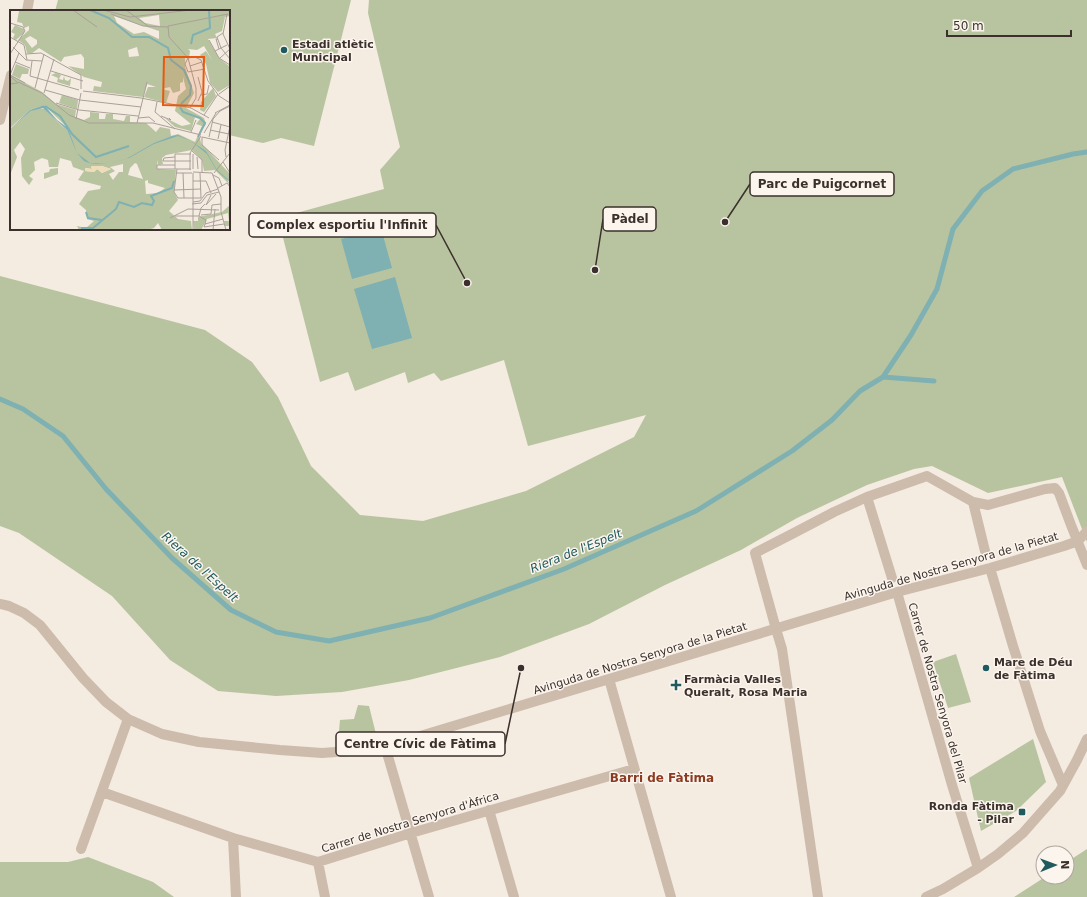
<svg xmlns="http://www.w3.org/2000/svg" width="1087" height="897" font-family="'DejaVu Sans',sans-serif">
  <rect width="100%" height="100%" fill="#f4ebe1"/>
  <!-- green -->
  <path fill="#b8c4a0" d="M 58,0 L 351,0 L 314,146 L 281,138 L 263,143 L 229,135 L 229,11 L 55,11 Z
    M 369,0 L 1087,0 L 1087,542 L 1062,477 L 988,493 L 932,466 L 914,469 L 867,485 L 797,518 L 741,550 L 665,585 L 589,624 L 500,657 L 409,680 L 342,692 L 276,696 L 218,691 L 170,660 L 112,596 L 19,533 L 0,526 L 0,276 L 205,330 L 252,362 L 278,397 L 311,466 L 360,515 L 423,521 L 526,491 L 634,437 L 646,415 L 528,446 L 504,360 L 441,381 L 434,373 L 408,383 L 405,372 L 355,391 L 348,372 L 320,382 L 278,218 L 384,189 L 380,170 L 400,147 L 368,13 Z
    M 956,654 L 971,702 L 948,708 L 933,662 Z
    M 358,705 L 369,706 L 376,734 L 338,742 L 340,720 L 354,719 Z
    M 1033,739 L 1046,782 L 1016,811 L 981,831 L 969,778 Z
    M 1087,849 L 1087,897 L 1014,897 L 1045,877 L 1067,877 L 1067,862 Z
    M 88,857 L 153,882 L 174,897 L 0,897 L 0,862 L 68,862 Z"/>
  <!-- water -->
  <path fill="#7fb0b2" d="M 381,228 L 392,268 L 352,279 L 341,239 Z
    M 395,277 L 412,338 L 372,349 L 354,289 Z"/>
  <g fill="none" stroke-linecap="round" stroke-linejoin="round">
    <!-- stream -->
    <path stroke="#7fb0b2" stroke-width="5" d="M 883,377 L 934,381
      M 0,399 L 23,409 L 63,436 L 106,489 L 172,558 L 231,610 L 276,632 L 329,641 L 430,618 L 564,569 L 696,511 L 792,451 L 832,420 L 860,391 L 883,377 L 911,335 L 937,289 L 953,229 L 982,191 L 1013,169 L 1073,154 L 1087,152"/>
    <!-- street -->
    <path stroke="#cdbbac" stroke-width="10" d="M 27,11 L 29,0
      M 0,120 L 11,75
      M 867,497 L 892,578
      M 973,502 L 985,551
      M 990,568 L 1013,646 L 1040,731 L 1063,785
      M 897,592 L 952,785 L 978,868
      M 0,604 L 9,606 L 24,613 L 40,625 L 83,678 L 106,702 L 128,719 L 162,734 L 199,742 L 280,750 L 322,753 L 364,750 L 385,746 L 407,740 L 897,592 L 990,568 L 1064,546 L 1078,541 L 1087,531
      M 609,679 L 671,897
      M 385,746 L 429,897
      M 102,792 L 233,838 L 318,862 L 411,833 L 634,769
      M 489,810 L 514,897
      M 233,838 L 236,897
      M 81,849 L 128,719
      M 318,862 L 325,897
      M 818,897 L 782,649 L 776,629 L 755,553 L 790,535 L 834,512 L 867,497 L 927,476 L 973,502 L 988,505 L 1045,489 L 1055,488 L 1059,493 L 1071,525 L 1087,565
      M 926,897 L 943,889 L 978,868 L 998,854 L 1023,833 L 1060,791 L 1077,760 L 1087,739"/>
  </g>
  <!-- markers -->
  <g fill="#1f5a5e" stroke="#fbf5ee" stroke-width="1.5">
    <circle cx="284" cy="50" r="4"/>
    <circle cx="986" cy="668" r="4"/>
    <path d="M674 679h4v4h4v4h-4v4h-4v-4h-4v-4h4z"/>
    <rect x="1018" y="808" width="8" height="8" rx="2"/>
  </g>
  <g text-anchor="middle" stroke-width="3" stroke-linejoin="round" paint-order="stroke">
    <!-- poi labels -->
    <g font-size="11" font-weight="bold" fill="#3b302b" stroke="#fbf5ee" text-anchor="start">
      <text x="292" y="48">Estadi atlètic<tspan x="292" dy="13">Municipal</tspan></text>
      <text x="994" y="666">Mare de Déu<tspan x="994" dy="13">de Fàtima</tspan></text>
      <text x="684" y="683">Farmàcia Valles<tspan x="684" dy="13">Queralt, Rosa Maria</tspan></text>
      <text x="1014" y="810" text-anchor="end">Ronda Fàtima<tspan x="1014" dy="13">- Pilar</tspan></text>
    </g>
    <!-- street labels -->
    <g font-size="11" fill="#3b302b" stroke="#fbf5ee">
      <text transform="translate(951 566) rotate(-16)" y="4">Avinguda de Nostra Senyora de la Pietat</text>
      <text transform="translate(640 658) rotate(-17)" y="4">Avinguda de Nostra Senyora de la Pietat</text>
      <text transform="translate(938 693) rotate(74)" y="4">Carrer de Nostra Senyora del Pilar</text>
      <text transform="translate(410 822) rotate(-17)" y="4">Carrer de Nostra Senyora d'Àfrica</text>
    </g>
    <!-- water labels -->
    <g font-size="12" font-style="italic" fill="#1f5a5e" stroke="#fbf5ee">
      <text transform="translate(576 551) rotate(-22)" y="4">Riera de l'Espelt</text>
      <text transform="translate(200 567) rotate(42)" y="4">Riera de l'Espelt</text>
    </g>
    <!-- neighbourhood labels -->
    <g font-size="12" font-weight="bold" fill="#8c3b22" stroke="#fbf5ee">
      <text x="662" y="782">Barri de Fàtima</text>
    </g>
  </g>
  <!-- overview -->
  <g transform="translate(10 10)">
    <rect width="220" height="220" fill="#f4ebe1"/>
    <path d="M 5,0 L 220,0 L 220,6 L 215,7 L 212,21 L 205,24 L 207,28 L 198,29 L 209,48 L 219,56 L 220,75 L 208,82 L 200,73 L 196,54 L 190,45 L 196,41 L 202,50 L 194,36 L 187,40 L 178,39 L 180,41 L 179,47 L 175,48 L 175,57 L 184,83 L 176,98 L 194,108 L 196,114 L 189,124 L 191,133 L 220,164 L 220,171 L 217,169 L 220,175 L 205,160 L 194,161 L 192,150 L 182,140 L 156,145 L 152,148 L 153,154 L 148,155 L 148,150 L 147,155 L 147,159 L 166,160 L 164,182 L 168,190 L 159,201 L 168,209 L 181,211 L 182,220 L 152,220 L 148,213 L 144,218 L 137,220 L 69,220 L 67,216 L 76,218 L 84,211 L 77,209 L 76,200 L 69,194 L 78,181 L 90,179 L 91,176 L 68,170 L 74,161 L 63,157 L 61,151 L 50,148 L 48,157 L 39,157 L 38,150 L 32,148 L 24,152 L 25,160 L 19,166 L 23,169 L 19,175 L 12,166 L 11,148 L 15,139 L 10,132 L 4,140 L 7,147 L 0,165 L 0,119 L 21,101 L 27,98 L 35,99 L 52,116 L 57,120 L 62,131 L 58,118 L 34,95 L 20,100 L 0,118 L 1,65 L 32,82 L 46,94 L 66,100 L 65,107 L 74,110 L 80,107 L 80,102 L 89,103 L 89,109 L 95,109 L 96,104 L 103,104 L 103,109 L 114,111 L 116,106 L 120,106 L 120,112 L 136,113 L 146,122 L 150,117 L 160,119 L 161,126 L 168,124 L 185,132 L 192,116 L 186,114 L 190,109 L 185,107 L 181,121 L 165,117 L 155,108 L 172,116 L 181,114 L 165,101 L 168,86 L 176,79 L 173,67 L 173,72 L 170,73 L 170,81 L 163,83 L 160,77 L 152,79 L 160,81 L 156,93 L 134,87 L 138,77 L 146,77 L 137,74 L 133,87 L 83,81 L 84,76 L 91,77 L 92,72 L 74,67 L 58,56 L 74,59 L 74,48 L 71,44 L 54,47 L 51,52 L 29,38 L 21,44 L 17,43 L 15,35 L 8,30 L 19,20 L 19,16 L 14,18 L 12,13 L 7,12 L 9,1 ZM 149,5 L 150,16 L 135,13 L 129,8 ZM 104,6 L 149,21 L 149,29 L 134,22 L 124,24 L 107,13 ZM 20,26 L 27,30 L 27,34 L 22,38 L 15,29 ZM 127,37 L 129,46 L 119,47 L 118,40 ZM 125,153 L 127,154 L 133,169 L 118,165 L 120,158 ZM 113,154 L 113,162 L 109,162 L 103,170 L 99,164 L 105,161 L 100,157 ZM 84,156 L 92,156 L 101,159 L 92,163 L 87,159 L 84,162 L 75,161 L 76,158 L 82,159 L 81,157 ZM 138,170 L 138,173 L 155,178 L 148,183 L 136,184 L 135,171 ZM 5,15 L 14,19 L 14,23 L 6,30 L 3,28 L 5,24 L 1,22 ZM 6,54 L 19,59 L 18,64 L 12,64 L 10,69 L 2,65 ZM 46,63 L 51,65 L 49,69 L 53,70 L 54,66 L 55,70 L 58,71 L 61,68 L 60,76 L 47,72 L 48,68 L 41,65 ZM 203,78 L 206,86 L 194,102 L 190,100 L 191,92 ZM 52,85 L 68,90 L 67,99 L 49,93 ZM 40,159 L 48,158 L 48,164 L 34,169 L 34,163 L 39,162 ZM 220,195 L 220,220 L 219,216 L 215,216 L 214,211 L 219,211 L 218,203 L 197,209 L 191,220 L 184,220 L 183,211 L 188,211 L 188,207 L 212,202 Z" fill="#b8c4a0" fill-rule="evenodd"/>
    <path d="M 81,156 L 91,156 L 101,159 L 92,163 L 87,159 L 84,162 L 75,161 L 75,158 L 82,159 Z" fill="#efdcb8"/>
    <path d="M 34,95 L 47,110 L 58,118 L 67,143 L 80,153 L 98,154 L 116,149 L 144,133 L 162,126 L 168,125 L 181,131 L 196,141 L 207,160 L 220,171 L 220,172 L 207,161 L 197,144 L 181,131 L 168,126 L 144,134 L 119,148 L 98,154 L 86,154 L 79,153 L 74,151 L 67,143 L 57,120 L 33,98 L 21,101 L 0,119 L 20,100 Z" fill="#7fb0b2"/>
    <path fill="none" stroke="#7fb0b2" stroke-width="2" d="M 80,0 L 99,8 L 122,27 L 139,27 L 158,38 L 161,50 L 174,60 L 181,76 L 180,85 L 171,94M 181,34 L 183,25 L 200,18 L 199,0M 35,96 L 50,106 L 62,124 L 86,147 L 119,136M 170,97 L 173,102 L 190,108 L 195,113 L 188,127M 76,202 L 78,208 L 92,210M 71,218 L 83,218 L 106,199 L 109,192 L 124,197 L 132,193 L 142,195 L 144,191 L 141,186 L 162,178 L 164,171"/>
    <path fill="none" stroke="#aaa098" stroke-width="1" d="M 63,0 L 87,17M 93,0 L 120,7 L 181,0M 116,0 L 138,16M 101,4 L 133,16 L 158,17M 217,4 L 213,24 L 220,39M 0,13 L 13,17 L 15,21 L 0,44M 213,23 L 207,27 L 211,38 L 220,49M 0,27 L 14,35 L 17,50M 208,29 L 206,29 L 209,39M 199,30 L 209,48 L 220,55M 3,37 L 16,50 L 32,51M 205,41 L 217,35M 16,44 L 31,43 L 71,65 L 71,79M 178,48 L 185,47 L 191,50 L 198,71 L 209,86M 178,48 L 175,54 L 178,62 L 195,59M 210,48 L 220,39M 22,51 L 20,66 L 69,80M 5,52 L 20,58M 180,56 L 192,52M 41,61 L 73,71M 0,65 L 15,73M 0,65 L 9,43M 0,66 L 8,73 L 0,74M 188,67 L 192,82 L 188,91M 8,72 L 32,83 L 59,105 L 79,113 L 143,113 L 191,125M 25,78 L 34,44M 35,80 L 70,90 L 131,97M 73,81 L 131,88 L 181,98 L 199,108M 34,83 L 44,49M 209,84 L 220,76M 191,85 L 197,84 L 199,75M 209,86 L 220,93M 147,92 L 145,102 L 165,119M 46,93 L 69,100 L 128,106M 180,98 L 186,88 L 186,78 L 178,48 L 159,27 L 158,16 L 218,4M 205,103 L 220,95M 194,105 L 208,84M 151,106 L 161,110 L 159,108M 128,108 L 139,107 L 145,112M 66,109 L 71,83M 202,112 L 220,117M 127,113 L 137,72M 200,120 L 219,124M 181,122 L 186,110M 194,123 L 206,103M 192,127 L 192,135 L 209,150M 192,127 L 220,133M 199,127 L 203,109 L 210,101 L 220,96M 208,129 L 211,115M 182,141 L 192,150 L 192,162M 183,144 L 183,159M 187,147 L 188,159M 216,147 L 215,140 L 220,116M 153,151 L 181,151M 153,151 L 154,148 L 165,147M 213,152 L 220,163M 165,155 L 147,155 L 147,159 L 181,159M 165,159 L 165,144 L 181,144M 167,159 L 164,182 L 168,188 L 191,188M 180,160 L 180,143 L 191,126M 183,162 L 202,163M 167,163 L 182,163M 173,163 L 174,188M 190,163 L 191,188M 202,163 L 211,187 L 211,202M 204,163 L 220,143M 203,165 L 209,168 L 212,176M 183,171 L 196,171 L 201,183M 208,178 L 217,173 L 220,177M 164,180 L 191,179M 201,185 L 196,195 L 206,184M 183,192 L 190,191 L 196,183 L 208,179M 182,194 L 191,193 L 197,185 L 209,182M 211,202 L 216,220M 191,205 L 201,204 L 202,195 L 211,194M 165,206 L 189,206 L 191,198 L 195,194M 189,206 L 196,210 L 195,214M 160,208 L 178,199 L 209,200M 194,217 L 195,214 L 213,209M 194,217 L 214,214M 183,220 L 183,163M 203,220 L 205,199"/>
    <path fill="#e8590c" fill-opacity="0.15" stroke="#e8590c" stroke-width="2" d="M 154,47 L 194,47 L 193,96 L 153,95 Z"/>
    <rect width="220" height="220" fill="none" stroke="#3b302b" stroke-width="2"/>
  </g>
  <!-- callouts -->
  <path fill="none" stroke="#3b302b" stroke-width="1.5" d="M725 222L750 184M595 270L603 219M467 283L436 225M521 668L505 744"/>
  <g fill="#3b302b" stroke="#fbf5ee" stroke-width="1.5">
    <circle cx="725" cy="222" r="4"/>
    <circle cx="595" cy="270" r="4"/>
    <circle cx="467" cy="283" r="4"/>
    <circle cx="521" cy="668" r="4"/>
  </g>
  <g fill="#fbf5ee" stroke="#3b302b" stroke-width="1.5">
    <rect x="750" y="172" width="144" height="24" rx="4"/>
    <rect x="603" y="207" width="53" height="24" rx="4"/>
    <rect x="249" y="213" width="187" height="24" rx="4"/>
    <rect x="336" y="732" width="169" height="24" rx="4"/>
  </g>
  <g font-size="12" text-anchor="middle" font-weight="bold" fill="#3b302b">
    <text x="822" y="188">Parc de Puigcornet</text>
    <text x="630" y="223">Pàdel</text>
    <text x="342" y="229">Complex esportiu l'Infinit</text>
    <text x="420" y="748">Centre Cívic de Fàtima</text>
  </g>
  <!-- north arrow -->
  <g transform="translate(1055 865) rotate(89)"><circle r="19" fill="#fbf5ee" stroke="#aea6a0"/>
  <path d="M0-3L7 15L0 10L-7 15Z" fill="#1f5a5e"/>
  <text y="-6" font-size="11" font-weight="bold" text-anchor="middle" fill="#3b302b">N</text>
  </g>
  <!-- scale -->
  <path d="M947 30v6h124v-6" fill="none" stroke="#3b302b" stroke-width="2"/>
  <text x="953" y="30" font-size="12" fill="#3b302b" stroke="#fbf5ee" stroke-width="3" paint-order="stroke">50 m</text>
</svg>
